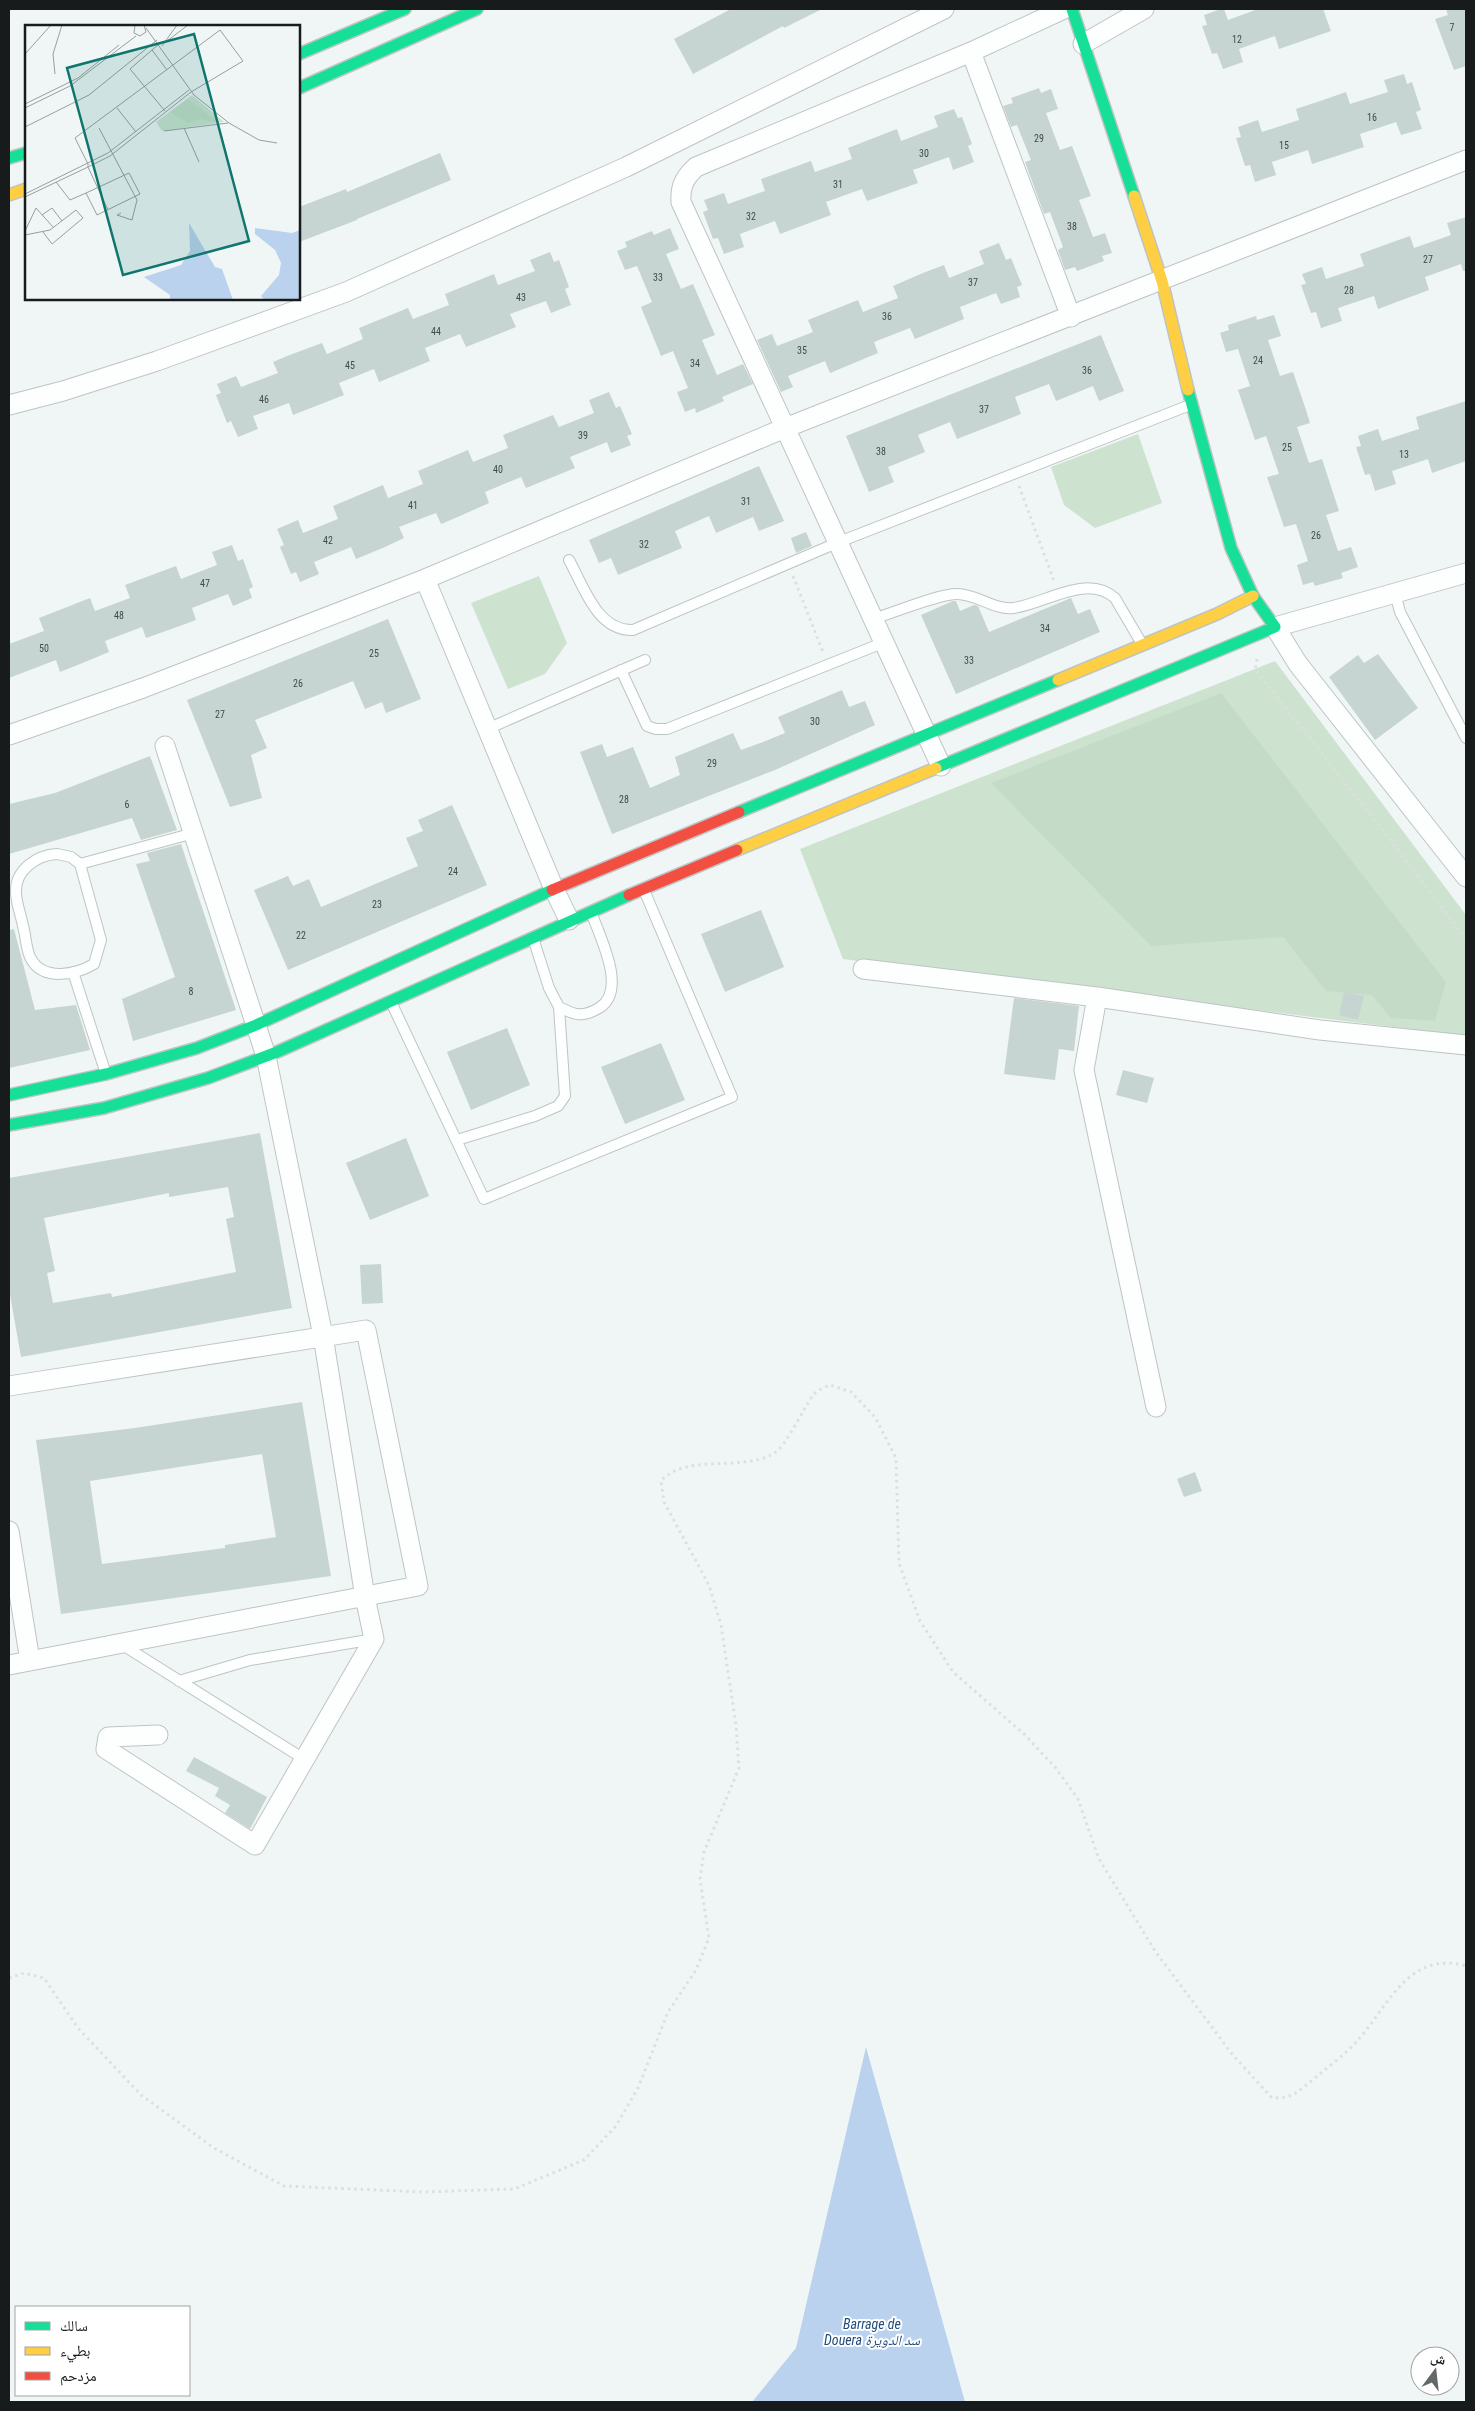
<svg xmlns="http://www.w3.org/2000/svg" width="1475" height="2411" font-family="'Roboto Condensed','Noto Naskh Arabic',sans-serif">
  <rect width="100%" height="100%" fill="#f0f6f6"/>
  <!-- green -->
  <path fill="#cde3d0" d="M 1138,434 L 1162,503 L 1095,528 L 1064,505 L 1051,467 Z
    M 539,576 L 567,643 L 545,674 L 508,689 L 471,603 Z
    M 1275,661 L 1466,915 L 1466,1036 L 843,959 L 800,849 Z"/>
  <!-- forest -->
  <path fill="#c4dcc7" d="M 1221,693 L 1446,982 L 1435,1021 L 1391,1018 L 1372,995 L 1326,991 L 1283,937 L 1151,946 L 991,783 Z"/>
  <!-- water -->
  <path fill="#bad2ee" d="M 866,2047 L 965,2402 L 752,2402 L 796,2348 Z"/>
  <!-- building -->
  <path fill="#c6d5d1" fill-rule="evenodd" d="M 731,9 L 822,9 L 784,28 L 783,26 L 693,74 L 674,39 Z
    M 1221,9 L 1224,9 L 1228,20 L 1258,9 L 1323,9 L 1331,31 L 1279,49 L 1275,36 L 1239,49 L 1243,62 L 1223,69 L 1217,53 L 1212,54 L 1202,26 L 1207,25 L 1204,15 Z
    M 1446,9 L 1466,9 L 1466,66 L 1454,70 L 1435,19 L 1448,15 Z
    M 1404,74 L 1407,84 L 1412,82 L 1421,110 L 1416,112 L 1422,129 L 1401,135 L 1396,122 L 1360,134 L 1364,147 L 1312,164 L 1308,150 L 1272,162 L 1276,175 L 1255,182 L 1250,165 L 1245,166 L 1236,138 L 1241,137 L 1238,127 L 1258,120 L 1262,132 L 1299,120 L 1296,109 L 1326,99 L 1346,92 L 1350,104 L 1388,92 L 1384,80 Z
    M 1039,88 L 1041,93 L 1051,89 L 1058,109 L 1046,113 L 1060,150 L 1072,146 L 1091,196 L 1079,200 L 1093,237 L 1105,233 L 1112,253 L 1102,256 L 1104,261 L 1077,271 L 1075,267 L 1065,270 L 1058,250 L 1063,247 L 1050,212 L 1044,214 L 1025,162 L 1031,160 L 1017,125 L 1011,127 L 1003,106 L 1013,103 L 1011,98 Z
    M 954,109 L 958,118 L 962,117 L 972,144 L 968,146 L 974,162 L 953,170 L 949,157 L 913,170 L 918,183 L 887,194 L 867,201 L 862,189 L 826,202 L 831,215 L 780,234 L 775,221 L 740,234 L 744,247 L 724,254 L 718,238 L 713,239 L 703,212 L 708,210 L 704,200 L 724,193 L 728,204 L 765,191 L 761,179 L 811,161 L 815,172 L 852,159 L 848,148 L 897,129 L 901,141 L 938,127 L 934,116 Z
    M 440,153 L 451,180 L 357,219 L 357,220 L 299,242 L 299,207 L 346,189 L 347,192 Z
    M 1466,217 L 1466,271 L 1463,271 L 1461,264 L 1425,277 L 1429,290 L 1378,309 L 1374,296 L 1338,308 L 1342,321 L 1321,328 L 1316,312 L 1311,313 L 1301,285 L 1306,284 L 1302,274 L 1322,267 L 1326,279 L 1364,266 L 1360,254 L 1390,243 L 1410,236 L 1414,248 L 1451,235 L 1447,223 Z
    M 670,228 L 679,249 L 666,254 L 681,289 L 693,284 L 715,335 L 702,340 L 717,375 L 743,364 L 753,384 L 722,397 L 724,401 L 696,413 L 695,408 L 685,412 L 677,392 L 688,388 L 673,351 L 661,356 L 641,307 L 652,302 L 637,266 L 625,270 L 617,251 L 627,247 L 625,242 L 652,231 L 654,235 Z
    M 999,243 L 1006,260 L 1011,258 L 1022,285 L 1017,287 L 1020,297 L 1001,304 L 996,293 L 960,307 L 964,319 L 915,339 L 910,328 L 874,342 L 878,353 L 830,373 L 825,361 L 788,376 L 793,387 L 781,392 L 757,340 L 772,334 L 777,346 L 813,332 L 808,320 L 858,300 L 863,312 L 898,298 L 893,286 L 923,273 L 944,265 L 949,278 L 984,264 L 979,251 Z
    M 550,252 L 554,262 L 559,260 L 569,287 L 565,289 L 571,305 L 551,313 L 546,301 L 510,314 L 516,327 L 466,347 L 460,334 L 425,348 L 430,361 L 379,382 L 374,369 L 339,383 L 344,395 L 293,415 L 289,403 L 253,416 L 258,429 L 238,437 L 231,421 L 227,423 L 216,395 L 221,393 L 217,384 L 236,376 L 241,387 L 278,373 L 273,362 L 287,356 L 322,343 L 327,354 L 363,339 L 359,328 L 408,308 L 413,319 L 449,305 L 445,294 L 494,274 L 498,285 L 535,271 L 530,260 Z
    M 1274,315 L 1281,336 L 1268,340 L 1280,376 L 1293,372 L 1305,407 L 1310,423 L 1297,427 L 1309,463 L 1322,459 L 1339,511 L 1326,515 L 1338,551 L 1351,547 L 1358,567 L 1341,573 L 1343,578 L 1315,586 L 1313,582 L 1303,585 L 1297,565 L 1308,561 L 1296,524 L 1284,527 L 1267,477 L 1279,474 L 1266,436 L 1255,440 L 1238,390 L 1250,386 L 1238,349 L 1226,352 L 1220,333 L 1229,330 L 1228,325 L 1256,316 L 1257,320 Z
    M 1101,335 L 1124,391 L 1099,401 L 1093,386 L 1056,401 L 1049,384 L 1015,397 L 1021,414 L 957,439 L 950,422 L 918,435 L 925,452 L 888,467 L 894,482 L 869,492 L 846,436 Z
    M 609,392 L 616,408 L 620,406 L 632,434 L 627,436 L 631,445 L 611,453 L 607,442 L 570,457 L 575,468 L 526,488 L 521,477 L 485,492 L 489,503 L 460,516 L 441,524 L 436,513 L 399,527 L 404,538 L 385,547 L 356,559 L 351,547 L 314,562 L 319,574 L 300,582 L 296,572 L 291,574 L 280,547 L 284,545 L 277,529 L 298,520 L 303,533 L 338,519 L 333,506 L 383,485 L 388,498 L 423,484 L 418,471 L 468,450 L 473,462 L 508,448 L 503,435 L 553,415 L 559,427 L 594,413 L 589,400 Z
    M 1466,401 L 1466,461 L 1432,473 L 1428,459 L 1392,471 L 1396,484 L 1375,491 L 1370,474 L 1365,475 L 1356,447 L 1361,446 L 1358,436 L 1378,429 L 1382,441 L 1419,429 L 1416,417 Z
    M 759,466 L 784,521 L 759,531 L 753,517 L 716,533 L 709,516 L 675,531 L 682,548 L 618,575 L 611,558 L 599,563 L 589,540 Z
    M 806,532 L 812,546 L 796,553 L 791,538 Z
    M 232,545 L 238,561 L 243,559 L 253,587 L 249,589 L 252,598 L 233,606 L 228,594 L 192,608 L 196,620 L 177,627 L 146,638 L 142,627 L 105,641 L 109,652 L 80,664 L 60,672 L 56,660 L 9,678 L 9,644 L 44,631 L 39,618 L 90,598 L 95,611 L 130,598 L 125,585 L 176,566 L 181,579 L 217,565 L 212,552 Z
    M 1071,598 L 1078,614 L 1090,609 L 1100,632 L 956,694 L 921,615 L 953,601 L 956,601 L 960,611 L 974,605 L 978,606 L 989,632 Z
    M 388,619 L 421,699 L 386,713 L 382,702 L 365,709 L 353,681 L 255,720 L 267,748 L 251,755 L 262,798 L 230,807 L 187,700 Z
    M 1378,654 L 1418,708 L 1375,740 L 1329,677 L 1358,655 L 1364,663 Z
    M 842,690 L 849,707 L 865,701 L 875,725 L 775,770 L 612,834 L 580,752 L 602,744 L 607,757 L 633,747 L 650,788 L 680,775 L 675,757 L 733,733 L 741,750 L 763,742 L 785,733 L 778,717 Z
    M 150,756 L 177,830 L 141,840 L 132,818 L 9,854 L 9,804 L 55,793 Z
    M 452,805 L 487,885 L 288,970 L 254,890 L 288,876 L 293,886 L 309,879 L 321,907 L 418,866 L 406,838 L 423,831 L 418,820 Z
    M 181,844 L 236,1010 L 133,1041 L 122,999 L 175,977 L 136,864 L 150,861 L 147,853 Z
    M 761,910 L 784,967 L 725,992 L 701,934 Z
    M 14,929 L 35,1010 L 76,1005 L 90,1050 L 9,1068 L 9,930 Z
    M 1344,992 L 1364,996 L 1358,1020 L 1339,1015 Z
    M 1014,998 L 1079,1006 L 1074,1051 L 1059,1049 L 1055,1080 L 1004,1074 Z
    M 507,1028 L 530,1085 L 471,1110 L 447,1052 Z
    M 661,1043 L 685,1100 L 625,1124 L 601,1067 Z
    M 1123,1070 L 1154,1078 L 1147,1103 L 1116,1095 Z
    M 260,1133 L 292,1308 L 21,1357 L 9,1289 L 9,1178 ZM 228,1187 L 234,1217 L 226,1219 L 236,1272 L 112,1297 L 111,1293 L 53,1303 L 47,1273 L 55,1271 L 44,1218 L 169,1193 L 169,1197 Z
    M 406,1138 L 429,1196 L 370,1220 L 346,1163 Z
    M 381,1264 L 383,1303 L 362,1304 L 360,1265 Z
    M 302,1402 L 331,1576 L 61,1614 L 36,1440 L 135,1428 ZM 262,1454 L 276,1537 L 225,1545 L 225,1548 L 102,1564 L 90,1481 Z
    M 1195,1472 L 1202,1491 L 1184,1497 L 1177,1479 Z
    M 194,1757 L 267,1797 L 250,1829 L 225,1813 L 230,1805 L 215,1796 L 219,1788 L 186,1771 Z"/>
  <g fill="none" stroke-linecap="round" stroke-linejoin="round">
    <!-- lane casing -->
    <g stroke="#bec4c4" stroke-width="12">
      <path id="lane" d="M 569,560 C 584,587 597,631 633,630 L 839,542 L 1190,405
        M 1395,593 L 1400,612 L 1466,738
        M 873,619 C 893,613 938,594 957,594 C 977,594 994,610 1013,608 C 1045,604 1086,573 1115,598 L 1142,644
        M 621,670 L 647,726 L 656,729 L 667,729 L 885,642
        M 487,729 L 645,660
        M 57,854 L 71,857 L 80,864 L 101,940 L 94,964 C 77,974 44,982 31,959 C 26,951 26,936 23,926 C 21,915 16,903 16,892 C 15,870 37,855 57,854 Z
        M 80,864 L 194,833
        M 533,938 L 549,988 L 559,1007 C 575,1015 582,1018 599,1008 C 628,991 600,937 591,912
        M 73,972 L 106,1074
        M 391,1002 L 484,1199 L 732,1097 L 644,890
        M 457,1140 L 535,1116 L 558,1106 L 565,1096 L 559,1007
        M 121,1644 L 304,1759
        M 179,1681 L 250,1660 L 374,1639"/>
    </g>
    <!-- street casing -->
    <g stroke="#bec4c4" stroke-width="21">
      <path id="street" d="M 1083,44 L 1144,9
        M 971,52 L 1071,317
        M 9,405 L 63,391 L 157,361 L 346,292 L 626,167 L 944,9
        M 1466,573 L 1275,627 L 1298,664 L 1466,877
        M 425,579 L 554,889 L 569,920
        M 9,735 L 143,688 L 425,579 L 785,428 L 1466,160
        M 941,766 L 681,202 C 680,187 684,178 696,167 L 971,52 L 1064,9
        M 863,969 L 1097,997 L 1320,1030 L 1466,1045
        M 1097,997 L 1084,1070 L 1156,1407
        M 9,1386 L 366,1330 L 418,1586 L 9,1665
        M 9,1531 L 30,1661
        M 158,1735 L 108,1737 L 106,1749 L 255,1845 L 374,1639 L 365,1597 L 323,1336 L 266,1056 L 165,746"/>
    </g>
    <!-- fast casing -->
    <g stroke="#bec4c4" stroke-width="14">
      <path id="fast" d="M 1072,9 L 1134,196
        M 299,54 L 405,9
        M 299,88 L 477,9
        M 9,158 L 26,153
        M 936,768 L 1275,627 L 1253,596 L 1231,548 L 1188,390
        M 739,812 L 1058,680
        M 9,1095 L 106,1074 L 197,1048 L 256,1025 L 552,890
        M 9,1125 L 104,1108 L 208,1078 L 277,1052 L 629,895"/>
    </g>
    <!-- slow casing -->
    <g stroke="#bec4c4" stroke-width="14">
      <path id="slow" d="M 9,195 L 26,189
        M 1134,196 L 1162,281 L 1188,390
        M 1058,680 L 1217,614 L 1253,596
        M 737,850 L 936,768"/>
    </g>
    <!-- jam casing -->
    <g stroke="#bec4c4" stroke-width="14">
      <path id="jam" d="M 552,890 L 739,812
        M 629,895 L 737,850"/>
    </g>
    <!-- path -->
    <path stroke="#dddfdf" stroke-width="3" stroke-dasharray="2.5 4" stroke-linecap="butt" d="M 1019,486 L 1054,581
      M 793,576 L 823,652
      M 1257,659 L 1255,670 L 1376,821 L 1466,939
      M 9,1978 L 24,1973 L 44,1978 L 78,2028 L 141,2095 L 214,2148 L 284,2186 L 423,2192 L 514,2189 L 584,2160 L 616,2126 L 638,2088 L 668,2012 L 696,1970 L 709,1938 L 700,1879 L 704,1852 L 739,1768 L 736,1725 L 721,1625 L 709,1585 L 664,1502 L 661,1481 C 686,1453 740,1472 773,1454 C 787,1446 803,1408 814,1394 C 818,1390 825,1387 830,1385 L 851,1392 L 875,1417 L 896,1458 L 899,1563 L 920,1621 L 953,1672 L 1024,1734 L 1055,1767 L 1078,1799 L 1099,1859 L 1155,1951 L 1232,2054 L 1272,2098 C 1295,2098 1297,2092 1315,2078 C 1329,2066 1346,2054 1358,2040 C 1389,2005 1409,1950 1466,1966"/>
    <!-- lane -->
    <use href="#lane" stroke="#fdfefe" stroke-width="10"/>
    <!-- street -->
    <use href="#street" stroke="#fdfefe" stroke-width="19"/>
    <!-- fast -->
    <use href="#fast" stroke="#16e098" stroke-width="11"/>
    <!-- slow -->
    <use href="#slow" stroke="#ffcf43" stroke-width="11"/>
    <!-- jam -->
    <use href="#jam" stroke="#f24e42" stroke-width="11"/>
  </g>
  <g text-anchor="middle" stroke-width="4" stroke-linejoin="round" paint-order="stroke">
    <!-- number labels -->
    <g font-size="10" fill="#434a49">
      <text x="1452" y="31">7</text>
      <text x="1237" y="43">12</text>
      <text x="1372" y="121">16</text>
      <text x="1039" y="142">29</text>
      <text x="1284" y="149">15</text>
      <text x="924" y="157">30</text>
      <text x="838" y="188">31</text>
      <text x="751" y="220">32</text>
      <text x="1072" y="230">38</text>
      <text x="1428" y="263">27</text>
      <text x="658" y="281">33</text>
      <text x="973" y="286">37</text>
      <text x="1349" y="294">28</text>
      <text x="521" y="301">43</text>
      <text x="887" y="320">36</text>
      <text x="436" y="335">44</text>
      <text x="802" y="354">35</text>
      <text x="1258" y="364">24</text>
      <text x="695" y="367">34</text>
      <text x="350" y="369">45</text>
      <text x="1087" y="374">36</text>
      <text x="264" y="403">46</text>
      <text x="984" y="413">37</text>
      <text x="583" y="439">39</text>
      <text x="1287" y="451">25</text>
      <text x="881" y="455">38</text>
      <text x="1404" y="458">13</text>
      <text x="498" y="473">40</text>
      <text x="746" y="505">31</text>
      <text x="413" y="509">41</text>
      <text x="1316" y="539">26</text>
      <text x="328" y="544">42</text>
      <text x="644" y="548">32</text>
      <text x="205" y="587">47</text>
      <text x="119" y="619">48</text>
      <text x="1045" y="632">34</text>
      <text x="44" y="652">50</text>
      <text x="374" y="657">25</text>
      <text x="969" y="664">33</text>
      <text x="298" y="687">26</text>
      <text x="220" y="718">27</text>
      <text x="815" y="725">30</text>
      <text x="712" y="767">29</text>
      <text x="624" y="803">28</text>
      <text x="127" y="808">6</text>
      <text x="453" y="875">24</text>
      <text x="377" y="908">23</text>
      <text x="301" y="939">22</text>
      <text x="191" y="995">8</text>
    </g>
    <!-- water labels -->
    <g font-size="14" font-style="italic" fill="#224b7e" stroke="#fff">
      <text x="872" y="2329">Barrage de<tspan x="872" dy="16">Douera سد الدويرة</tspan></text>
    </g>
  </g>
  <!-- overview -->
  <g transform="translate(25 25)">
    <rect width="275" height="275" fill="#f0f6f6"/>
    <path d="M 167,70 L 199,97 L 137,106 L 131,97 Z" fill="#cde3d0"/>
    <path d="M 163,74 L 189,94 L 189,97 L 174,94 L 163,98 L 145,87 Z" fill="#c4dcc7"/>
    <path d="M 164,198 L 190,242 L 197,244 L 208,275 L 145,275 L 145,270 L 119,252 L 156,240 L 165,226 ZM 230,203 L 267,208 L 275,205 L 275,275 L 239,275 L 236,271 L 254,250 L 256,238 L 250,225 L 230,209 Z" fill="#bad2ee"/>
    <path fill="none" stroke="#999e9f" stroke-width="1" d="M 110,0 L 109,8 L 115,11 L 121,7 L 119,0M 121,3 L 169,70 L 204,98 L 234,115 L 252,118M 142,16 L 163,0M 134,19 L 105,44 L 140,86M 137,21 L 152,0M 127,25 L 142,45M 0,29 L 26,0M 30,49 L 28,29 L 37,0M 0,79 L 53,53 L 94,20M 0,83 L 45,61 L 111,11M 92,83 L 111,107M 0,102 L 64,70 L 132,15M 74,103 L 112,175 L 107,195 L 92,190 L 96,188M 159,103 L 174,137M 139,106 L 203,98M 31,157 L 45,175 L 61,168 L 104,148 L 115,169 L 72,190 L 61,168M 0,169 L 83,128 L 164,65M 0,172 L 63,142 L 85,131 L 166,67 L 218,36 L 195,5 L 50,113 L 63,139 L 63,142 L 83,185M 17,190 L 27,183 L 37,196M 0,206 L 11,183 L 28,202M 0,210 L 25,205 L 51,185 L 58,193 L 27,219 L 18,207"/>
    <path fill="#0f766e" fill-opacity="0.15" stroke="#0f766e" stroke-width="2.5" d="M 169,9 L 224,216 L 98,250 L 42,43 Z"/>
    <rect width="275" height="275" fill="none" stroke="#171b1c" stroke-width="2.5"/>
  </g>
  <!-- border -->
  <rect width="1475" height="2411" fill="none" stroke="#171b1c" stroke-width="20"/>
  <!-- legend -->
  <rect x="15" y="2306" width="175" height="90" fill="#ffffff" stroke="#a2a4a4"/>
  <rect x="25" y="2322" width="25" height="8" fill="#16e098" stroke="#a2a4a4"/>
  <text x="60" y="2331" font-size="15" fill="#171b1c">سالك</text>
  <rect x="25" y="2347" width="25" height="8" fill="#ffcf43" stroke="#a2a4a4"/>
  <text x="60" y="2356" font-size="15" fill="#171b1c">بطيء</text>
  <rect x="25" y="2372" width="25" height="8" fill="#f24e42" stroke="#a2a4a4"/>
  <text x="60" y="2381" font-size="15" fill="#171b1c">مزدحم</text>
  <!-- north arrow -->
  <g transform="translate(1435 2371) rotate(15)"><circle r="24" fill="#ffffff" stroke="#a2a4a4"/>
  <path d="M0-4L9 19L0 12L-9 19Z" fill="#636868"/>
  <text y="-8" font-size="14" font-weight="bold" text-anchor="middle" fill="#171b1c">ش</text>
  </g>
</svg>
